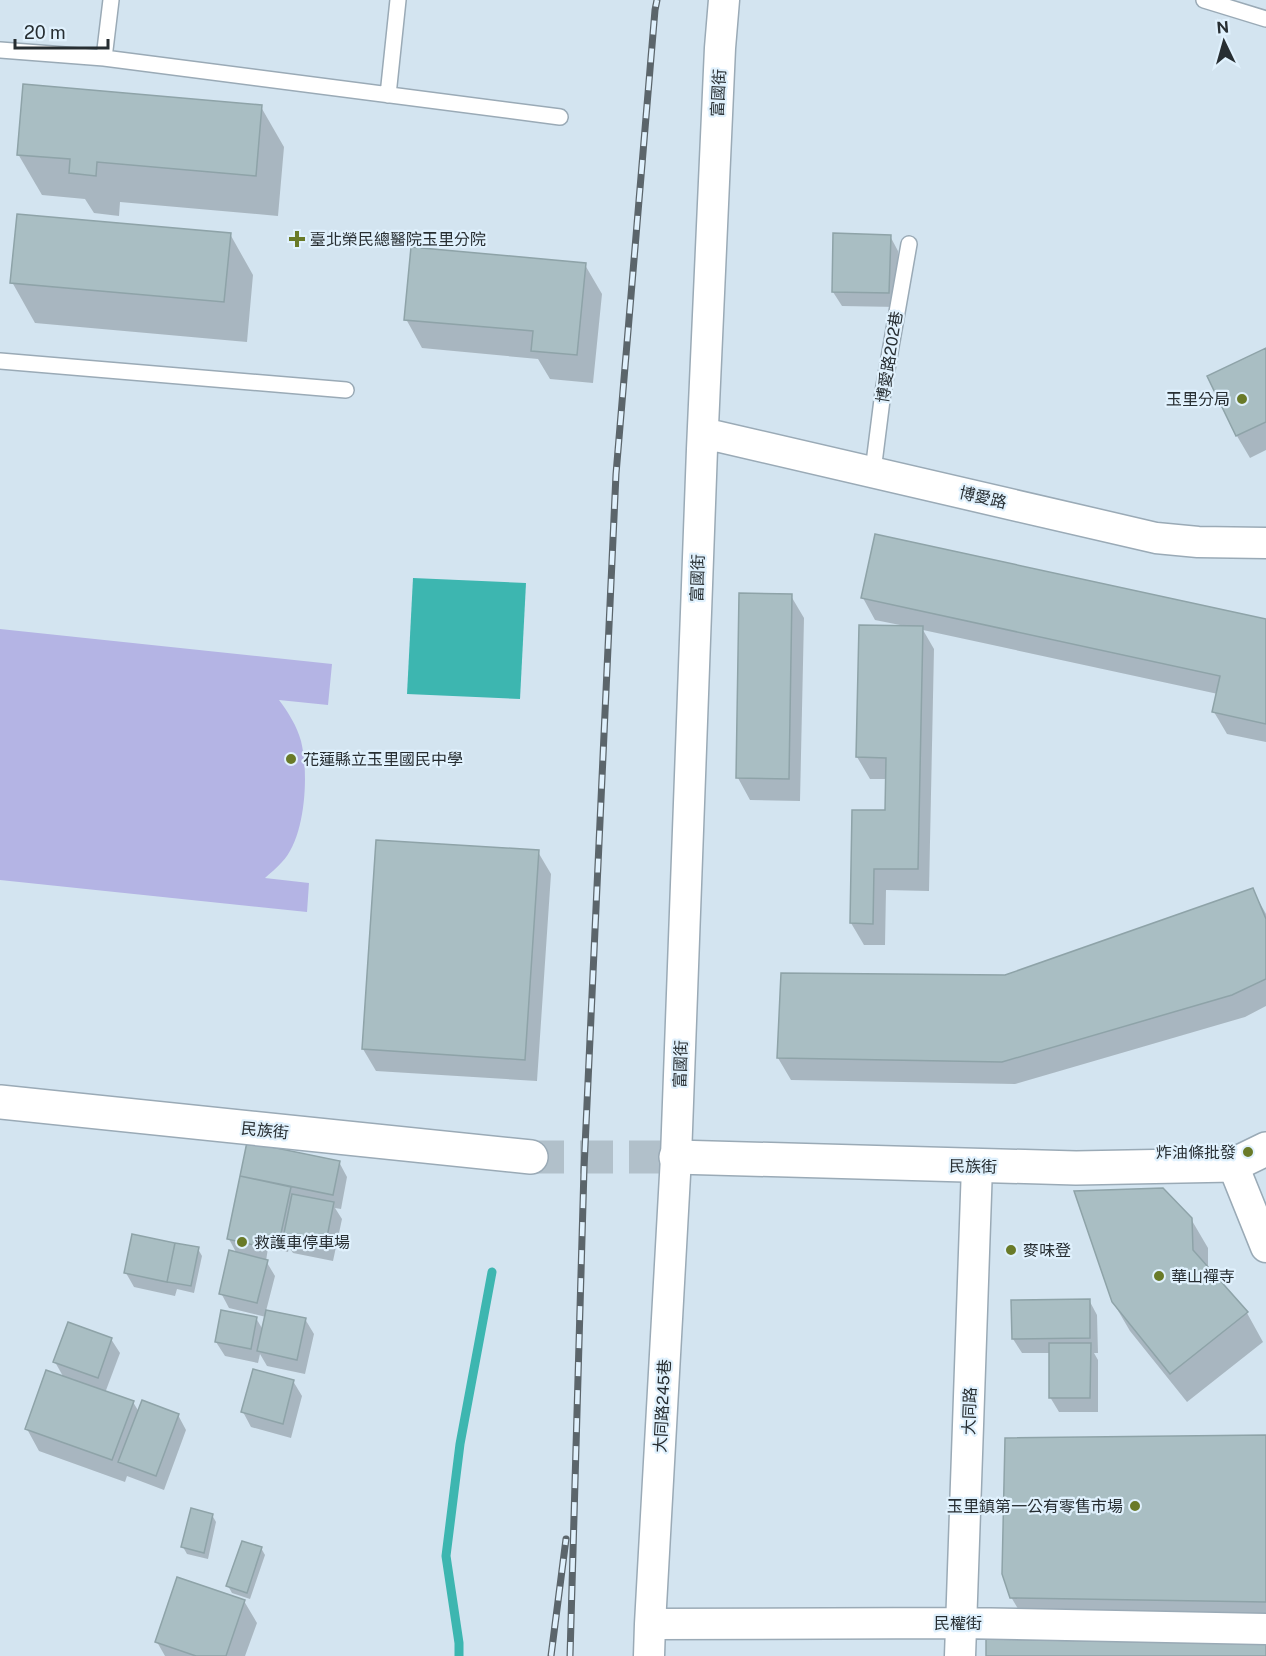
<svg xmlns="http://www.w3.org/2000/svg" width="1266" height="1656" font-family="'Public Sans','Noto Sans TC',sans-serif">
  <rect width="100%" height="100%" fill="#d3e4f0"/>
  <!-- green -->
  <path fill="#b4b4e4" d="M 0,629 L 332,664 L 328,705 L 279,700 C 288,712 297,726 301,741 C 309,773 306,837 282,862 C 277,868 270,873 265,878 L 309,883 L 307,912 L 0,880 Z"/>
  <!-- water -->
  <path fill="#3db6b0" d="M 413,578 L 526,583 L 520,699 L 407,694 Z"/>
  <!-- shadow -->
  <path fill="#0003" d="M 261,107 L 284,147 L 278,216 L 120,202 L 119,216 L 94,213 L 85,199 L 42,195 L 18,154 Z
    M 230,234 L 253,275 L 247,342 L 35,323 L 12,282 Z
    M 890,236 L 898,251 L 897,307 L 842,306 L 833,292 Z
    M 585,265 L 602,294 L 593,383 L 550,379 L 538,359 L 422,348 L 406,319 Z
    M 1266,349 L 1266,450 L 1250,458 L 1237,436 L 1209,377 Z
    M 741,595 L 791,596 L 804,618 L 800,801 L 750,800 L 738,778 Z
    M 863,598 L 1266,621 L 1266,742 L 1227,734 L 1214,712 L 1218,694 L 923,630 L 934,649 L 929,891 L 886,890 L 885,945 L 864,945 L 851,923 L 887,812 L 887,779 L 870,779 L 857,757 L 900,625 L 875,620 Z
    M 538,852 L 551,874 L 537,1081 L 376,1071 L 363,1049 Z
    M 1252,889 L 1266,914 L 1266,1006 L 1245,1017 L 1015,1084 L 791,1080 L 778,1058 L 783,975 L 1005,977 Z
    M 248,1144 L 339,1162 L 347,1177 L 341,1209 L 335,1208 L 342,1219 L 333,1261 L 293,1253 L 289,1247 L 288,1252 L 268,1248 L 266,1261 L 275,1276 L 266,1311 L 305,1319 L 314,1334 L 305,1374 L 267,1366 L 260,1354 L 258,1363 L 225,1356 L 216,1342 L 256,1318 L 263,1330 L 266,1317 L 229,1308 L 221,1293 L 237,1254 L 229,1239 Z
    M 1191,1219 L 1208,1248 L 1208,1270 L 1247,1313 L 1263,1342 L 1187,1402 L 1130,1331 L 1113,1302 Z
    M 198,1249 L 202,1256 L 194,1293 L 177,1289 L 175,1296 L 134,1287 L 126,1273 Z
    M 1089,1300 L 1097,1315 L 1098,1353 L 1094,1353 L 1098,1360 L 1098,1412 L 1059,1412 L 1050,1397 L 1050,1353 L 1022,1353 L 1013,1339 Z
    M 111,1339 L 120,1353 L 105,1393 L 133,1402 L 139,1412 L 178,1415 L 186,1430 L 164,1490 L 127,1476 L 125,1482 L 39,1451 L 27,1429 L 64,1378 L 55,1362 Z
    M 293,1381 L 302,1396 L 291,1438 L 251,1427 L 243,1412 Z
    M 1266,1437 L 1266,1624 L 1024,1619 L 1011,1597 Z
    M 212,1515 L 216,1522 L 208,1559 L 187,1554 L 183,1547 Z
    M 261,1548 L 265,1555 L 250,1599 L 232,1593 L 228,1586 Z
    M 244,1601 L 257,1623 L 245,1656 L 165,1656 L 157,1642 Z"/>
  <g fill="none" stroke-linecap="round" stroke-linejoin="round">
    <!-- stream -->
    <path stroke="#3db6b0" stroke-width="9" d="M 459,1656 L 459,1643 L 446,1556 L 460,1444 L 492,1272"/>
  </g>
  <!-- building -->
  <path fill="#a9bec3" stroke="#8ea3a8" stroke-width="1.5" d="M 23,84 L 262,105 L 256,176 L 97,162 L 96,176 L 69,173 L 70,159 L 17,155 Z
    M 17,214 L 231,233 L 224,302 L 10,283 Z
    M 833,233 L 891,235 L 889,293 L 832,292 Z
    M 411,247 L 586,263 L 577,355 L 531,351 L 533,331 L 404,320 Z
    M 1266,348 L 1266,422 L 1236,436 L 1207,376 Z
    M 875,534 L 1266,619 L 1266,724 L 1212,712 L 1220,676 L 861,598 Z
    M 739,593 L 792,594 L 789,779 L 736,778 Z
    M 859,625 L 923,626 L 918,869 L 874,869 L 873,924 L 850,923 L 852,810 L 885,810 L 886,758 L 856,757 Z
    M 376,840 L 539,850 L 525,1060 L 362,1049 Z
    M 1253,888 L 1266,919 L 1266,979 L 1232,995 L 1002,1062 L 777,1058 L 781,973 L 1005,975 Z
    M 247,1142 L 340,1161 L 333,1195 L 240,1176 Z
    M 240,1176 L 291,1187 L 280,1238 L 261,1234 L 258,1246 L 227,1239 Z
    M 1163,1188 L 1192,1218 L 1193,1250 L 1248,1312 L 1170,1374 L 1112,1302 L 1074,1191 Z
    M 292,1194 L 334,1202 L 325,1247 L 283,1238 Z
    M 132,1234 L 175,1243 L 167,1282 L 124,1273 Z
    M 175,1243 L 199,1247 L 191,1286 L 167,1282 Z
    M 229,1250 L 268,1260 L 257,1303 L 219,1294 Z
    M 1090,1299 L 1090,1338 L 1012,1339 L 1011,1300 Z
    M 221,1310 L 257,1317 L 251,1349 L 215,1342 Z
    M 266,1310 L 306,1318 L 297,1360 L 257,1351 Z
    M 68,1322 L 112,1338 L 98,1378 L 53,1362 Z
    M 1049,1343 L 1091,1343 L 1090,1398 L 1049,1398 Z
    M 253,1369 L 294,1380 L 283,1424 L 241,1412 Z
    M 46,1370 L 134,1401 L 112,1460 L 25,1429 Z
    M 142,1400 L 179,1414 L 156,1476 L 118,1462 Z
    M 1266,1435 L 1266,1602 L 1010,1598 L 1002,1574 L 1005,1438 Z
    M 191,1508 L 213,1514 L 204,1553 L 181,1547 Z
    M 242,1541 L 262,1547 L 247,1593 L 226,1586 Z
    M 177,1577 L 245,1600 L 226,1656 L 196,1656 L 155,1642 Z
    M 986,1639 L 1266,1644 L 1266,1656 L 986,1656 Z"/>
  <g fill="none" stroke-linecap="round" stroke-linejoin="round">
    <!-- secondary-tunnel -->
    <path stroke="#b1c0ca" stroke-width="33" stroke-dasharray="33 16" stroke-linecap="butt" d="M 531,1157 L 676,1157"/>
    <!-- lane casing -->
    <g stroke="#9aaab6" stroke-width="18">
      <path id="lane" d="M 1204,0 L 1266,19
        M 0,50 L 104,58 L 560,117
        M 104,58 L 111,0
        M 388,95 L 398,0
        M 0,361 L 346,390
        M 873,471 L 883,392 L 909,244"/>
    </g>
    <!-- street casing -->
    <g stroke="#9aaab6" stroke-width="33">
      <path id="street" d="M 703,433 L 1156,538 L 1198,542 L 1266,543
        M 1233,1165 L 1266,1247
        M 650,1624 L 962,1623 L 1266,1629
        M 649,1656 L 650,1624 L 676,1157 L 702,449 L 720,48 L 724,0
        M 960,1656 L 977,1166"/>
    </g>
    <!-- secondary casing -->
    <g stroke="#9aaab6" stroke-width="36">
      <path id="secondary" d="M 0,1102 L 531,1157
        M 676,1157 L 1076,1168 L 1233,1165 L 1266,1149"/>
    </g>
    <!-- lane -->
    <use href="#lane" stroke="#fff" stroke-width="15"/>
    <!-- street -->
    <use href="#street" stroke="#fff" stroke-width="30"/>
    <!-- secondary -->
    <use href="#secondary" stroke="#fff" stroke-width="33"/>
    <!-- rail casing -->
    <g stroke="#5b656b" stroke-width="7">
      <path id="rail" d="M 551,1656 L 566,1539
        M 570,1656 L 584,1169 L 616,474 L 655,10 L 657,0"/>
    </g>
    <!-- rail -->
    <use href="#rail" stroke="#e0f1fd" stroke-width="4.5" stroke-dasharray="14" stroke-linecap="butt"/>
  </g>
  <!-- markers -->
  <g fill="#697a28" stroke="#e0f1fd" stroke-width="2">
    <path d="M294 230h6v6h6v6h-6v6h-6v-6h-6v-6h6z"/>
    <circle cx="1242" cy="399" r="6"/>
    <circle cx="291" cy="759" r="6"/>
    <circle cx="1248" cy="1152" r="6"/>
    <circle cx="242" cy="1242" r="6"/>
    <circle cx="1011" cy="1250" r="6"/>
    <circle cx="1159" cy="1276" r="6"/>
    <circle cx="1135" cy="1506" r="6"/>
  </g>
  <g text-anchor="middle" stroke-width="4.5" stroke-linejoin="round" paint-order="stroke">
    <!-- street labels -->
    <g font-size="16" fill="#272e32" stroke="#e0f1fd">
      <text transform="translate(718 93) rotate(-87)" y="6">富國街</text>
      <text transform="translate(889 357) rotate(-81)" y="6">博愛路202巷</text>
      <text transform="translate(983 497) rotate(13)" y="6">博愛路</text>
      <text transform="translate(697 578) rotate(-88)" y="6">富國街</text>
      <text transform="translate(680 1064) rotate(-88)" y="6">富國街</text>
      <text transform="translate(265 1130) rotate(6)" y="6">民族街</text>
      <text transform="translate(973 1166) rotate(1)" y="6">民族街</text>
      <text transform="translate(662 1406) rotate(-87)" y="6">大同路245巷</text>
      <text transform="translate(969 1411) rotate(-88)" y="6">大同路</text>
      <text x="958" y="1629">民權街</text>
    </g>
    <!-- poi labels -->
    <g font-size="16" fill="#272e32" stroke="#e0f1fd" text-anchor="start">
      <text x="310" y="245">臺北榮民總醫院玉里分院</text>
      <text x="1230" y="405" text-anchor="end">玉里分局</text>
      <text x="303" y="765">花蓮縣立玉里國民中學</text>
      <text x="1236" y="1158" text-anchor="end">炸油條批發</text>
      <text x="254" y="1248">救護車停車場</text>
      <text x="1023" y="1256">麥味登</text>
      <text x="1171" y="1282">華山禪寺</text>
      <text x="1123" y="1512" text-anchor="end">玉里鎮第一公有零售市場</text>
    </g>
  </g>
  <!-- north arrow -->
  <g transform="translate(1224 42) rotate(355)" stroke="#e0f1fd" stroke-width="4.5" paint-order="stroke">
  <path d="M0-4.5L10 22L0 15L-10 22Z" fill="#272e32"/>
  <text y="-9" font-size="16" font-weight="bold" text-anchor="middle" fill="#272e32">N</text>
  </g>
  <!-- scale -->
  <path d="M15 39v9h93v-9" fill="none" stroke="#272e32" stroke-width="3"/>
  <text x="24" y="39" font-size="18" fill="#272e32" stroke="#e0f1fd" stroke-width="4.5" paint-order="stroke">20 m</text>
</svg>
